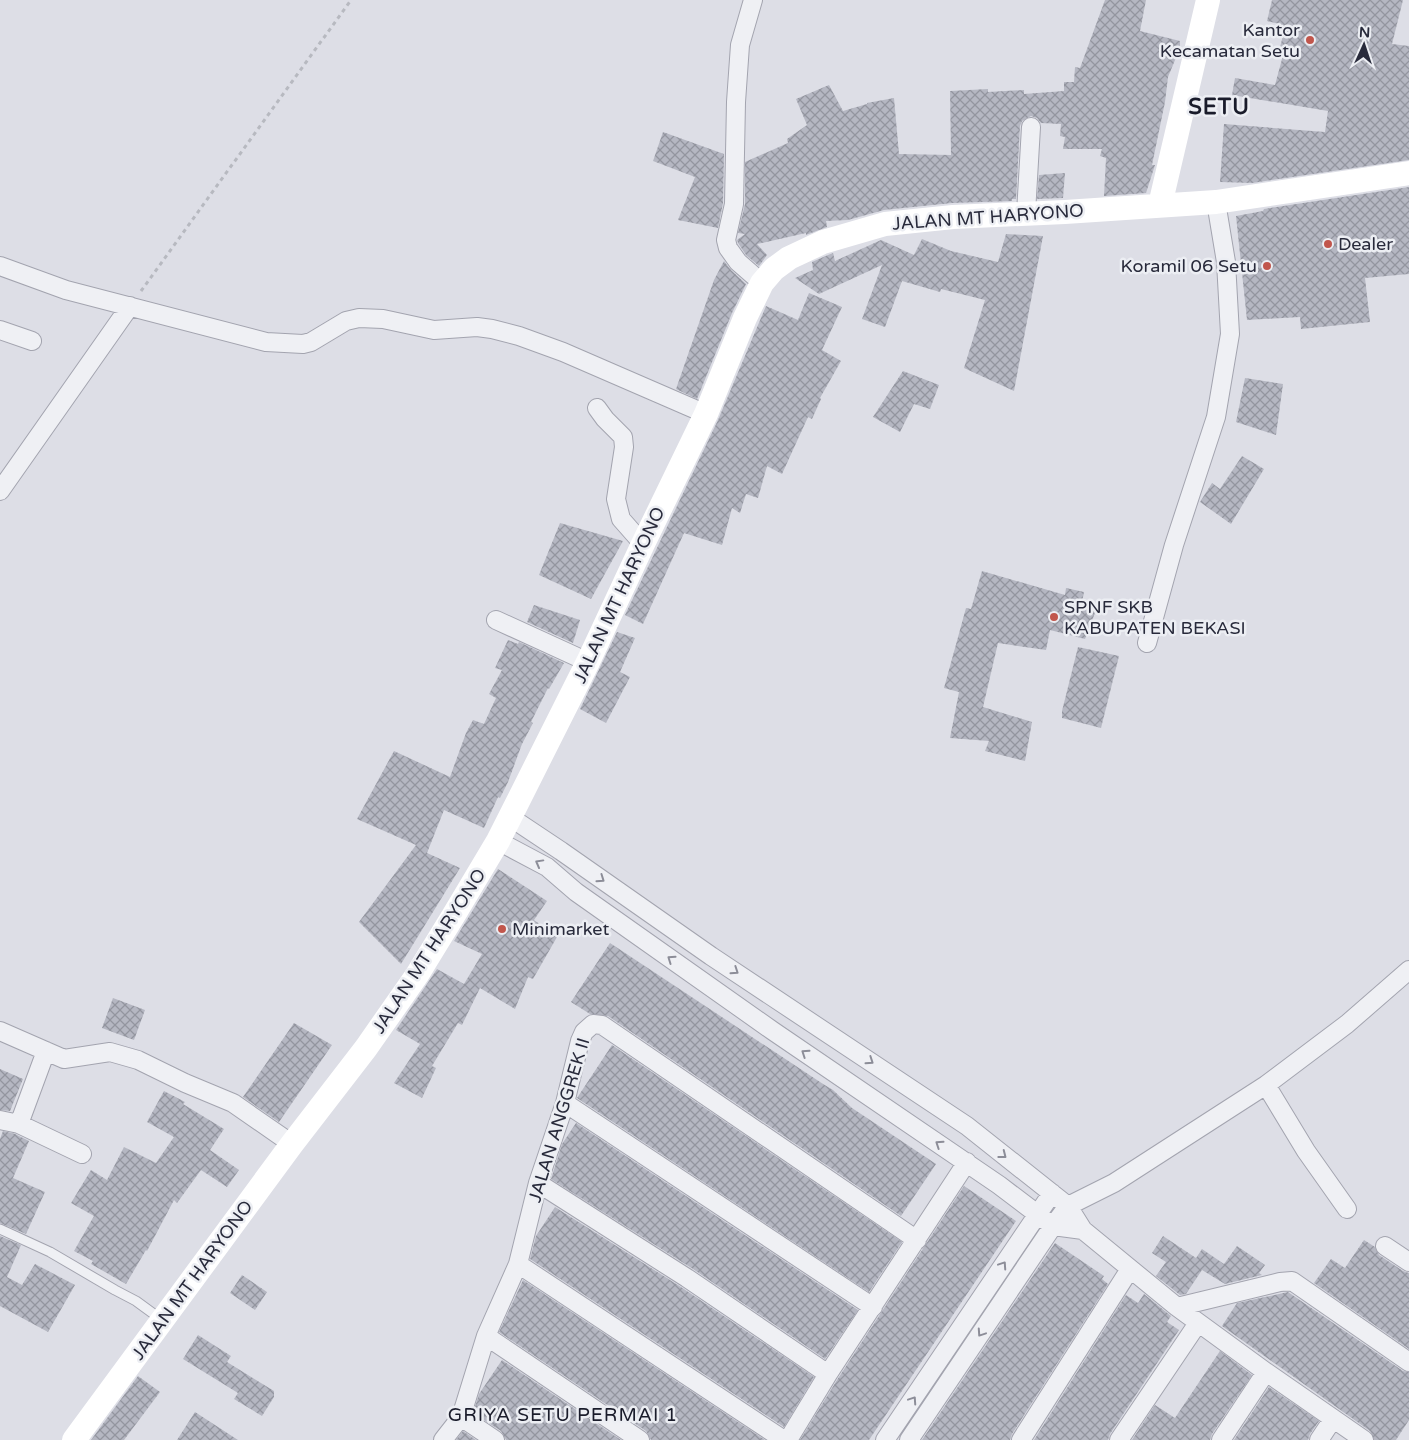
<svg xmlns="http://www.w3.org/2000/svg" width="1409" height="1440" font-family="'Varela Round',sans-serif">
  <defs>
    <pattern id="building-cross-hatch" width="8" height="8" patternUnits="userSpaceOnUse" patternTransform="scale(1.25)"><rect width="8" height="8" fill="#b5b7c2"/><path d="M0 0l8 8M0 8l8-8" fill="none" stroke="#93959f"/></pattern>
  </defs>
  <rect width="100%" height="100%" fill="#dddee6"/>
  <!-- building -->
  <path fill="url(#building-cross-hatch)" d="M 1105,0 L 1146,0 L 1140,31 L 1180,41 L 1180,48 L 1168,77 L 1165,102 L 1152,165 L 1155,165 L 1146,193 L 1104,196 L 1106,158 L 1100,156 L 1102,149 L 1063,149 L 1065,137 L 1060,136 L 1061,124 L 1041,123 L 1037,118 L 1031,116 L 1022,121 L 1020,126 L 1016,199 L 1012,199 L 1012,201 L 952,203 L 884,210 L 848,220 L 826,221 L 827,227 L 806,235 L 806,233 L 757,244 L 767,255 L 759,266 L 746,255 L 738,243 L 737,240 L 745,234 L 738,233 L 745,204 L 745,162 L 788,143 L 787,139 L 807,125 L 796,99 L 829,85 L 843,111 L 867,104 L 867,103 L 894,98 L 899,154 L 951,155 L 950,91 L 988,89 L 988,92 L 1024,90 L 1024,94 L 1064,91 L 1064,82 L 1074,82 L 1075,67 L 1080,68 Z
    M 1272,0 L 1403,0 L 1392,44 L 1409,46 L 1409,160 L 1252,183 L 1220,182 L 1224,124 L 1325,132 L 1328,111 L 1232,95 L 1235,78 L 1275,85 L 1285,48 L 1280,47 L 1284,32 L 1278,31 L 1280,24 L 1267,21 Z
    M 663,132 L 724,154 L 723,203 L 718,228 L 678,220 L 695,177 L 653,161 Z
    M 1065,173 L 1063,198 L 1037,199 L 1039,175 Z
    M 1409,187 L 1409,274 L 1365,278 L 1370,322 L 1301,329 L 1300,317 L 1247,320 L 1236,216 L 1263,211 L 1264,209 Z
    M 1006,234 L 1043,236 L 1014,391 L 964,368 L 985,300 L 941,289 L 940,292 L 902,281 L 885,327 L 862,319 L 882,265 L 819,294 L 795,278 L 813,270 L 812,262 L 828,255 L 833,253 L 835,261 L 881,240 L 914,255 L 922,239 L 951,251 L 998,262 Z
    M 724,261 L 731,270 L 746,284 L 732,313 L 697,399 L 676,389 L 714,280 Z
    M 809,293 L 842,307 L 822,350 L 841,361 L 820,398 L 821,399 L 812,419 L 808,417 L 782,474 L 767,466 L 758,498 L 746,494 L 740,513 L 732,508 L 722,545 L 684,533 L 643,624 L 625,615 L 718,420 L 766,306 L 798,320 Z
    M 903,371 L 939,385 L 930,409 L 914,404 L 900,432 L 873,417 Z
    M 1245,378 L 1283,384 L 1276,435 L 1236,422 Z
    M 1242,456 L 1264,469 L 1231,524 L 1200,502 L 1212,483 L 1220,489 Z
    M 560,523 L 623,541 L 591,599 L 539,575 Z
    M 982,571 L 1065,595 L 1066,588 L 1084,592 L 1082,602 L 1098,605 L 1085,639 L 1050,630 L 1046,650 L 998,643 L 983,707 L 1032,722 L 1025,761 L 985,751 L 989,741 L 950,738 L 959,692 L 944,688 L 966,608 L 971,609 Z
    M 534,605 L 580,620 L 573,643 L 527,622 Z
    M 617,632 L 635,638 L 620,672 L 630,677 L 606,723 L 580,709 Z
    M 508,640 L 518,644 L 519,642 L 564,663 L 549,689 L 548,688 L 531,722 L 533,723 L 522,744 L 508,782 L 500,798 L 498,797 L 484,828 L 444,810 L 427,853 L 460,868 L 401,964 L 359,922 L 416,845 L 357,819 L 394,751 L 450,777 L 466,733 L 473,720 L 484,724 L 496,698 L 489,694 L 502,670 L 495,668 Z
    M 1078,647 L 1119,656 L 1101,728 L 1062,718 L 1062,711 Z
    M 498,869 L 547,901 L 534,920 L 557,937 L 533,979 L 528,977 L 515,1009 L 480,988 L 462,1025 L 458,1023 L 432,1066 L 436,1068 L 422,1098 L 394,1083 L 420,1044 L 396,1030 L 437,969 L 464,984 L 482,954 L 454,941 Z
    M 610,943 L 823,1084 L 833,1090 L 852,1108 L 936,1164 L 901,1216 L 608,1016 L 590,1014 L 571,1002 Z
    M 113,998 L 145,1010 L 134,1040 L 102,1028 Z
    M 294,1023 L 332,1045 L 279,1122 L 243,1097 Z
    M 612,1045 L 902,1242 L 869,1292 L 577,1098 Z
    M 0,1069 L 23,1079 L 10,1111 L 0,1110 Z
    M 164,1091 L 185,1102 L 183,1104 L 224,1129 L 210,1150 L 239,1170 L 227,1187 L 201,1170 L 177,1203 L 174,1200 L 147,1251 L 146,1250 L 126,1284 L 91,1264 L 93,1261 L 74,1251 L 94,1216 L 71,1203 L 91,1170 L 107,1180 L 124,1147 L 156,1163 L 174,1137 L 147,1122 Z
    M 576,1123 L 858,1310 L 825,1359 L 693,1269 L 551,1179 L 562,1144 Z
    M 3,1131 L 15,1134 L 29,1141 L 13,1178 L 45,1192 L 26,1234 L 0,1223 L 0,1139 Z
    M 964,1186 L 1016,1221 L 869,1440 L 800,1440 L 837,1380 Z
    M 555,1207 L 681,1287 L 814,1377 L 784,1427 L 530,1259 L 536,1236 Z
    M 0,1236 L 21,1245 L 7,1277 L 22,1285 L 35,1264 L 75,1285 L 48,1332 L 0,1306 Z
    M 1163,1236 L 1196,1258 L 1202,1249 L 1224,1264 L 1237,1246 L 1265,1265 L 1259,1273 L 1262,1275 L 1225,1284 L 1202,1270 L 1186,1294 L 1180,1295 L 1156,1276 L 1166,1262 L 1152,1253 Z
    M 1364,1240 L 1375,1247 L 1379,1255 L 1403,1271 L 1409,1273 L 1409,1349 L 1314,1283 L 1331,1259 L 1345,1268 Z
    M 1055,1243 L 1104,1276 L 1102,1279 L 1108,1284 L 1012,1434 L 1010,1440 L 922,1440 Z
    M 242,1275 L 267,1292 L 255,1310 L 230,1293 Z
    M 523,1280 L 765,1440 L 651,1440 L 646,1431 L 499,1332 Z
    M 1288,1292 L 1403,1371 L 1409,1372 L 1409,1420 L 1396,1440 L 1374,1440 L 1370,1431 L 1222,1326 L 1237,1303 Z
    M 1144,1294 L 1171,1316 L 1167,1322 L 1179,1330 L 1110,1434 L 1108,1440 L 1034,1440 L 1126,1295 L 1138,1303 Z
    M 198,1335 L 231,1356 L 227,1362 L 274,1391 L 274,1397 L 262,1416 L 234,1399 L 238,1393 L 183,1359 Z
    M 1220,1351 L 1252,1375 L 1212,1434 L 1210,1440 L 1132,1440 L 1155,1405 L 1175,1418 Z
    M 502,1360 L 621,1440 L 506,1440 L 501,1431 L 473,1413 L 479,1394 Z
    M 138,1376 L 160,1392 L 124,1440 L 91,1440 Z
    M 1269,1387 L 1319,1421 L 1310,1434 L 1308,1440 L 1234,1440 Z
    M 195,1412 L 238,1440 L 177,1440 Z
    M 463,1431 L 476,1440 L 456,1440 Z"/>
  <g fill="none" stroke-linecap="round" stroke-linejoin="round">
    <!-- service casing -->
    <g stroke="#a3a4af" stroke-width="11">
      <path id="service" d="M 0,1229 L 50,1252 L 115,1290 L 136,1301 L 162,1320"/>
    </g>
    <!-- minor casing -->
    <g stroke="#a3a4af" stroke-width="20">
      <path id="minor" d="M 753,0 L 740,45 L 736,102 L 734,204 L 726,240 L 728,248 L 738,262 L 762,283
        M 1026,213 L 1031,127
        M 0,266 L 66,290 L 266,342 L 303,344 L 311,342 L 346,321 L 359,318 L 383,319 L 434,330 L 477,327 L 492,329 L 519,336 L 563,352 L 706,414
        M 0,330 L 32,341
        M 597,408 L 605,419 L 623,437 L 624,447 L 616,499 L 621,519 L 643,544
        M 0,491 L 130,306
        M 496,620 L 588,662
        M 1147,643 L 1174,545 L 1216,417 L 1230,334 L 1226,262 L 1216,202
        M 510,817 L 561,851 L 711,956 L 967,1126 L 1068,1206 L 1083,1230 L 1177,1307 L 1266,1372 L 1364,1440
        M 498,841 L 547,867 L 576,892 L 773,1031 L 999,1185 L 1053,1226 L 1083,1230
        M 0,1031 L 64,1059 L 110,1052 L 138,1060 L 185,1083 L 233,1103 L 292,1144
        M 1266,1085 L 1306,1151 L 1347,1209
        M 565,1103 L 873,1307
        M 0,1120 L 19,1124 L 82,1154
        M 19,1124 L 46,1051
        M 538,1183 L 687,1278 L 828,1374
        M 1385,1246 L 1409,1262
        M 518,1264 L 784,1440
        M 1177,1307 L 1280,1282 L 1292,1281 L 1409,1362
        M 486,1336 L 640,1440
        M 461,1417 L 495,1440
        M 443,1440 L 461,1417 L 486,1336 L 518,1264 L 538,1183 L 565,1103 L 580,1041 L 584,1032 L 593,1024 L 602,1025 L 917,1240
        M 788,1440 L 828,1374 L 967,1162
        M 885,1440 L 1052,1193
        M 909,1440 L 1053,1226 L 1068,1206 L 1114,1183 L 1266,1085 L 1347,1024 L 1409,970
        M 1021,1440 L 1130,1269
        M 1119,1440 L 1198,1323
        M 1221,1440 L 1266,1372
        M 1319,1440 L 1333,1419"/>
    </g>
    <!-- path -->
    <path stroke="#b7b9c0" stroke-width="3" stroke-dasharray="4 4" stroke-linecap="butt" d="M 141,291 L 351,0"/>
    <!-- service -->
    <use href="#service" stroke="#eff0f4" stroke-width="9"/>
    <!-- minor -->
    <use href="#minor" stroke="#eff0f4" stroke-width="18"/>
    <!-- secondary -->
    <path stroke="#fff" stroke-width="24" d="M 1160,205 L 1208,0
      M 74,1440 L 292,1144 L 366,1048 L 417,975 L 455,913 L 498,841 L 588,662 L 643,544 L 706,414 L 745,318 L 762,283 L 774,269 L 789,258 L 823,242 L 885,224 L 953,217 L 1065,212 L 1216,202 L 1409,173"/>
  </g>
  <!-- one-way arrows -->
  <defs><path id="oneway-chevron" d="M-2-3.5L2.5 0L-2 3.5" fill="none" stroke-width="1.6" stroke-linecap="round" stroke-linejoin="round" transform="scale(1.25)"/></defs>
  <g stroke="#8c8d98">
    <use href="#oneway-chevron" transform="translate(539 863) rotate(-151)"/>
    <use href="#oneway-chevron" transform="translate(601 879) rotate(35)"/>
    <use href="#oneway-chevron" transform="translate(671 959) rotate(-145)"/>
    <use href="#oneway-chevron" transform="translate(735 971) rotate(34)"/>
    <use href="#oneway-chevron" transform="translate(805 1053) rotate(-146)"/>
    <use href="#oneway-chevron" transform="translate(870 1061) rotate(34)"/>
    <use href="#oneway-chevron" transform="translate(939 1144) rotate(-146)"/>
    <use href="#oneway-chevron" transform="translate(1003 1155) rotate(38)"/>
    <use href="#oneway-chevron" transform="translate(1003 1265) rotate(-56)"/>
    <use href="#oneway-chevron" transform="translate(981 1333) rotate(124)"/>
    <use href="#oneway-chevron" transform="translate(913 1400) rotate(-56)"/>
  </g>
  <!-- markers -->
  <g fill="#c1564c" stroke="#eceef3" stroke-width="2">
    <circle cx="1310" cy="40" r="5"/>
    <circle cx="1328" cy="244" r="5"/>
    <circle cx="1267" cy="266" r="5"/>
    <circle cx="1054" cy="617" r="5"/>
    <circle cx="502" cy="929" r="5"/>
  </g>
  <g text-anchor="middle" stroke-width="5" stroke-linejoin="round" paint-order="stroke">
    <!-- poi labels -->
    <g font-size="18" fill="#282a3b" stroke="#eceef3" text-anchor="start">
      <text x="1300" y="36" text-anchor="end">Kantor<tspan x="1300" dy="21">Kecamatan Setu</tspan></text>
      <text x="1338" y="250">Dealer</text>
      <text x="1257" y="272" text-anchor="end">Koramil 06 Setu</text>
      <text x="1064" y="613">SPNF SKB<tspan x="1064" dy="21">KABUPATEN BEKASI</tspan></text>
      <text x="512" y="935">Minimarket</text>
    </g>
    <!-- street labels -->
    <g font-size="18" fill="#282a3b" stroke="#eceef3">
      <text transform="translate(988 217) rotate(-4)" y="6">JALAN MT HARYONO</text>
      <text transform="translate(619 595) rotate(-65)" y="6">JALAN MT HARYONO</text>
      <text transform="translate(429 951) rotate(-57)" y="6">JALAN MT HARYONO</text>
      <text transform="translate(559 1120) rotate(-73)" y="6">JALAN ANGGREK II</text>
      <text transform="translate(192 1280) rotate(-54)" y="6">JALAN MT HARYONO</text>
    </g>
    <!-- neighbourhood labels -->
    <g font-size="19" letter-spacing="1" fill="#1a1c2b" stroke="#eceef3">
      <text x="563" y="1421">GRIYA SETU PERMAI 1</text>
    </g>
    <!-- district labels -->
    <g font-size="22" font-weight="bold" letter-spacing="1" fill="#1a1c2b" stroke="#eceef3">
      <text x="1219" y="114">SETU</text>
    </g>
  </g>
  <!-- north arrow -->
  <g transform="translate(1364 45) rotate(3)" stroke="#eceef3" stroke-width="4" paint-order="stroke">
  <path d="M0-4L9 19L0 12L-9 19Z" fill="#282a3b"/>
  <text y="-8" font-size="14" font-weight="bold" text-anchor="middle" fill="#282a3b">N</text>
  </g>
</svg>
